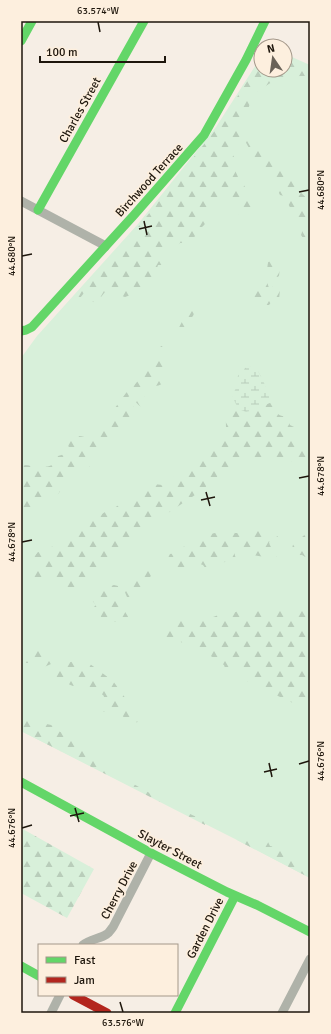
<svg xmlns="http://www.w3.org/2000/svg" width="331" height="1034" font-family="Signika,sans-serif">
  <defs>
    <pattern id="forest-firs" width="22" height="20" patternUnits="userSpaceOnUse"><rect width="22" height="20" fill="#d8f0da"/><path d="M5 1l3.5 6h-7zM16 11l3.5 6h-7z" fill="#b9cdba"/></pattern>
    <pattern id="wetland-marsh" width="20" height="14" patternUnits="userSpaceOnUse"><rect width="20" height="14" fill="#d8f0da"/><path d="M1 5h8M5 5V1M11 12h8M15 12V8" fill="none" stroke="#b9cdba"/></pattern>
  </defs>
  <rect width="100%" height="100%" fill="#f6eee5"/>
  <!-- green -->
  <path fill="#d8f0da" d="M 285,54 L 310,65 L 310,878 L 237,840 L 21,731 L 21,358 L 37,336 L 138,224 L 216,127 L 261,57 L 261,70 L 285,70 Z"/>
  <!-- forest -->
  <path fill="url(#forest-firs)" d="M 285,55 L 310,67 L 310,76 C 297,76 284,76 272,82 C 268,84 265,87 261,89 C 257,92 254,92 251,96 L 251,101 L 243,123 L 243,129 L 263,149 L 279,159 L 284,164 L 299,191 L 310,201 L 310,248 L 301,235 L 302,232 L 302,224 L 293,213 L 284,196 L 280,195 L 276,187 L 271,173 L 254,157 L 244,139 C 239,138 232,143 229,147 L 235,159 L 233,166 L 238,177 L 240,179 L 241,181 L 239,182 L 240,184 L 244,185 C 247,193 265,215 244,214 L 242,216 L 238,214 C 240,209 238,206 235,203 C 233,200 229,195 225,196 C 222,197 221,201 219,203 C 217,206 217,204 215,207 C 211,211 211,217 207,221 C 203,228 198,228 196,236 L 189,239 L 185,243 L 180,243 C 176,247 173,250 168,249 L 167,251 L 167,252 C 164,254 160,253 158,257 L 163,260 L 164,263 L 162,265 L 158,265 L 157,268 L 152,268 L 149,267 L 148,267 C 148,270 152,272 153,275 L 148,283 L 139,292 L 125,297 L 122,296 L 118,299 L 110,295 L 108,291 L 105,292 L 101,297 L 99,296 L 96,297 L 96,303 L 91,301 L 90,295 L 84,293 L 80,298 L 76,297 L 139,226 L 217,128 L 261,60 L 261,70 L 285,70 Z
    M 274,260 C 280,265 280,269 279,276 L 274,279 L 275,283 L 280,290 L 279,299 L 277,300 L 267,270 L 268,262 Z
    M 265,276 L 273,300 L 269,305 C 259,305 256,305 252,296 L 253,291 L 261,284 Z
    M 191,308 C 194,310 195,310 194,313 C 194,316 190,319 189,321 C 185,329 182,338 176,344 C 172,350 165,350 162,358 L 166,362 L 166,372 L 164,374 L 160,374 L 160,379 L 162,380 L 162,384 C 154,388 151,385 145,381 L 141,385 L 145,390 L 143,394 L 149,405 C 142,413 136,401 130,396 L 128,397 L 127,400 L 128,403 L 133,404 L 134,408 L 137,410 L 131,424 C 125,424 125,419 120,416 L 115,417 L 114,419 L 123,428 L 121,431 L 118,431 L 118,433 L 115,433 L 115,436 L 114,437 L 109,437 L 110,442 L 108,443 L 104,441 L 101,443 L 98,449 L 93,455 L 90,460 L 90,467 L 86,470 L 78,470 L 75,475 L 68,481 L 58,494 L 46,500 L 23,514 L 21,515 L 21,465 C 32,464 54,474 58,456 L 68,453 L 70,449 C 68,446 67,443 69,440 C 74,431 89,440 96,438 L 97,428 L 98,425 L 104,423 L 105,419 L 109,416 L 126,393 L 142,377 L 146,372 L 154,353 L 160,347 L 173,339 L 185,316 C 186,312 187,311 191,308 Z
    M 254,366 C 259,370 268,390 270,397 C 273,403 273,410 278,414 C 280,416 284,416 287,417 L 290,425 L 294,427 L 294,428 L 296,430 L 298,438 L 305,439 L 306,444 L 310,446 L 310,475 L 308,473 L 306,467 L 291,461 L 287,458 L 258,457 L 249,458 L 235,463 L 227,468 L 201,491 L 165,515 L 138,536 L 123,551 L 117,552 L 112,555 L 104,564 L 92,571 L 89,576 L 83,579 L 81,579 L 79,581 C 84,592 67,600 60,590 C 59,588 58,586 58,584 L 48,580 L 48,579 L 44,579 L 42,584 L 38,584 L 35,583 L 33,573 L 30,573 L 30,569 L 32,565 L 31,560 L 38,552 C 42,552 47,556 50,552 C 51,539 71,539 77,529 L 85,527 L 88,523 L 105,512 L 111,510 L 125,501 L 149,490 L 154,484 L 162,485 L 165,484 L 176,475 L 196,463 L 200,462 L 203,458 L 203,455 L 218,443 C 219,437 222,432 226,428 C 226,421 225,418 229,412 L 229,401 L 235,390 L 237,388 C 238,383 237,377 239,372 L 244,370 L 245,368 Z
    M 255,526 L 262,527 L 264,531 L 263,537 L 268,538 L 274,532 L 278,537 L 278,540 L 282,541 L 283,539 L 286,540 L 287,542 L 285,543 L 272,541 L 269,542 C 270,549 277,551 277,559 L 246,554 L 236,549 L 234,549 L 234,552 L 236,559 L 226,561 L 213,570 L 206,569 L 203,565 L 200,564 C 197,566 197,571 193,571 C 191,570 190,570 188,570 L 185,573 L 180,575 C 172,568 163,566 170,554 L 175,553 L 179,553 L 185,545 L 190,545 L 194,547 L 199,543 L 206,539 L 210,534 L 225,531 L 227,528 L 232,528 L 235,533 L 239,533 L 247,528 Z
    M 310,530 L 310,565 L 304,563 L 307,558 L 302,555 L 298,555 L 296,558 L 292,558 L 294,553 C 290,547 294,544 296,538 L 301,538 Z
    M 154,566 L 156,568 L 137,597 L 133,599 L 127,597 L 124,590 L 122,581 L 135,576 Z
    M 114,585 L 118,586 L 122,599 L 121,605 L 130,620 C 122,622 114,623 107,620 C 101,617 107,618 101,617 L 99,614 L 98,614 L 96,612 L 94,612 L 94,607 L 96,605 L 90,598 L 93,593 L 96,592 L 96,590 L 98,589 Z
    M 290,608 L 294,610 L 299,608 L 304,611 L 310,610 L 310,711 L 250,683 L 241,677 L 237,665 L 235,665 L 231,668 L 229,668 L 228,669 L 225,668 L 224,665 L 202,650 L 199,651 L 191,645 L 190,641 L 187,639 L 182,643 L 179,639 L 178,639 L 177,642 L 174,643 L 165,639 C 163,634 163,630 168,628 L 168,623 L 169,621 L 177,622 L 183,615 L 186,616 L 187,618 L 192,618 L 193,628 L 197,629 L 199,620 L 207,617 L 208,618 C 213,618 216,615 222,614 L 223,612 L 224,611 L 236,612 L 239,609 L 242,609 L 251,613 L 265,609 L 277,610 Z
    M 21,648 L 28,650 L 36,648 L 42,649 L 47,653 L 50,659 L 65,663 L 81,660 L 86,661 L 113,681 L 139,717 L 138,722 L 132,723 L 114,710 L 103,712 L 99,709 C 99,704 103,701 104,696 L 97,690 L 91,694 C 85,690 80,682 73,686 C 67,683 56,681 55,673 L 60,667 L 51,664 L 42,668 L 29,663 L 23,663 L 21,661 Z
    M 21,716 L 32,721 L 56,726 L 60,732 L 63,732 L 65,730 L 68,732 L 68,737 L 72,741 L 114,773 L 171,805 L 205,821 L 205,825 L 21,731 Z
    M 21,828 L 94,869 L 67,918 L 21,893 Z
    M 245,838 C 251,842 254,842 262,839 L 268,842 L 270,846 L 288,850 L 291,854 L 291,861 L 296,860 L 301,862 L 310,862 L 310,878 L 237,840 Z"/>
  <!-- wetland -->
  <path fill="url(#wetland-marsh)" d="M 254,366 C 260,371 269,394 272,402 L 254,410 L 246,412 L 241,410 L 237,406 L 232,396 L 235,390 L 237,388 C 238,383 237,377 239,372 L 244,370 L 245,368 Z"/>
  <g fill="none" stroke-linecap="round" stroke-linejoin="round">
    <!-- street -->
    <path stroke="#afb2a9" stroke-width="9" d="M 21,201 L 102,244 L 105,247
      M 83,945 C 90,939 100,939 107,934 C 109,933 111,929 113,927 L 151,853
      M 51,1013 L 60,995
      M 282,1013 L 310,959"/>
    <!-- fast -->
    <path stroke="#63d668" stroke-width="9" d="M 21,41 L 32,21
      M 38,210 L 144,21
      M 21,331 L 26,330 L 32,327 L 134,215 L 204,135 L 246,60 L 265,21
      M 21,782 L 151,853 L 227,892 L 257,905 L 310,932
      M 21,966 L 39,976
      M 175,1013 L 235,896"/>
    <!-- jam -->
    <path stroke="#b3261e" stroke-width="9" d="M 73,995 L 107,1013"/>
  </g>
  <!-- ticks -->
  <path fill="none" stroke="#1e160c" stroke-width="1.5" d="M 98,22 L 100,32M 299,192 L 309,190M 144,221 L 147,235M 139,229 L 152,226M 22,256 L 32,254M 299,478 L 309,476M 206,492 L 210,506M 201,500 L 215,497M 22,542 L 32,540M 269,763 L 272,777M 299,764 L 309,761M 264,772 L 277,769M 75,808 L 79,822M 70,816 L 84,813M 22,828 L 32,825M 120,1002 L 123,1012"/>
  <g text-anchor="middle" stroke-width="3.5" stroke-linejoin="round" paint-order="stroke">
    <!-- street labels -->
    <g font-size="12" fill="#1e160c" stroke="#fdefde">
      <text transform="translate(80 110) rotate(-61)" y="4">Charles Street</text>
      <text transform="translate(149 180) rotate(-48)" y="4">Birchwood Terrace</text>
      <text transform="translate(170 849) rotate(28)" y="4">Slayter Street</text>
      <text transform="translate(119 890) rotate(-62)" y="4">Cherry Drive</text>
      <text transform="translate(205 928) rotate(-63)" y="4">Garden Drive</text>
    </g>
  </g>
  <!-- border -->
  <rect width="331" height="1034" fill="none" stroke="#fdefde" stroke-width="44"/>
  <!-- legend -->
  <rect x="38" y="944" width="140" height="52" fill="#fdefde" stroke="#a4988a"/>
  <rect x="46" y="957" width="20" height="6" fill="#63d668" stroke="#a4988a"/>
  <text x="74" y="964" font-size="12" fill="#1e160c">Fast</text>
  <rect x="46" y="977" width="20" height="6" fill="#b3261e" stroke="#a4988a"/>
  <text x="74" y="984" font-size="12" fill="#1e160c">Jam</text>
  <!-- north arrow -->
  <g transform="translate(273 58) rotate(347)"><circle r="19" fill="#fdefde" stroke="#a4988a"/>
  <path d="M0-3L7 15L0 10L-7 15Z" fill="#6a6258"/>
  <text y="-6" font-size="11" font-weight="bold" text-anchor="middle" fill="#1e160c">N</text>
  </g>
  <!-- scale -->
  <path d="M40 56v6h125v-6" fill="none" stroke="#1e160c" stroke-width="2"/>
  <text x="46" y="56" font-size="12" fill="#1e160c" stroke="#fdefde" stroke-width="3" paint-order="stroke">100 m</text>
  <rect x="22" y="22" width="287" height="990" fill="none" stroke="#1e160c" stroke-width="1.5"/>
  <g font-size="10" text-anchor="middle" fill="#1e160c">
    <text x="98" y="14">63.574°W</text>
    <text transform="translate(320 190) rotate(-90)" y="4">44.680°N</text>
    <text transform="translate(11 256) rotate(-90)" y="4">44.680°N</text>
    <text transform="translate(320 476) rotate(-90)" y="4">44.678°N</text>
    <text transform="translate(11 542) rotate(-90)" y="4">44.678°N</text>
    <text transform="translate(320 761) rotate(-90)" y="4">44.676°N</text>
    <text transform="translate(11 828) rotate(-90)" y="4">44.676°N</text>
    <text x="123" y="1026">63.576°W</text>
  </g>
</svg>
